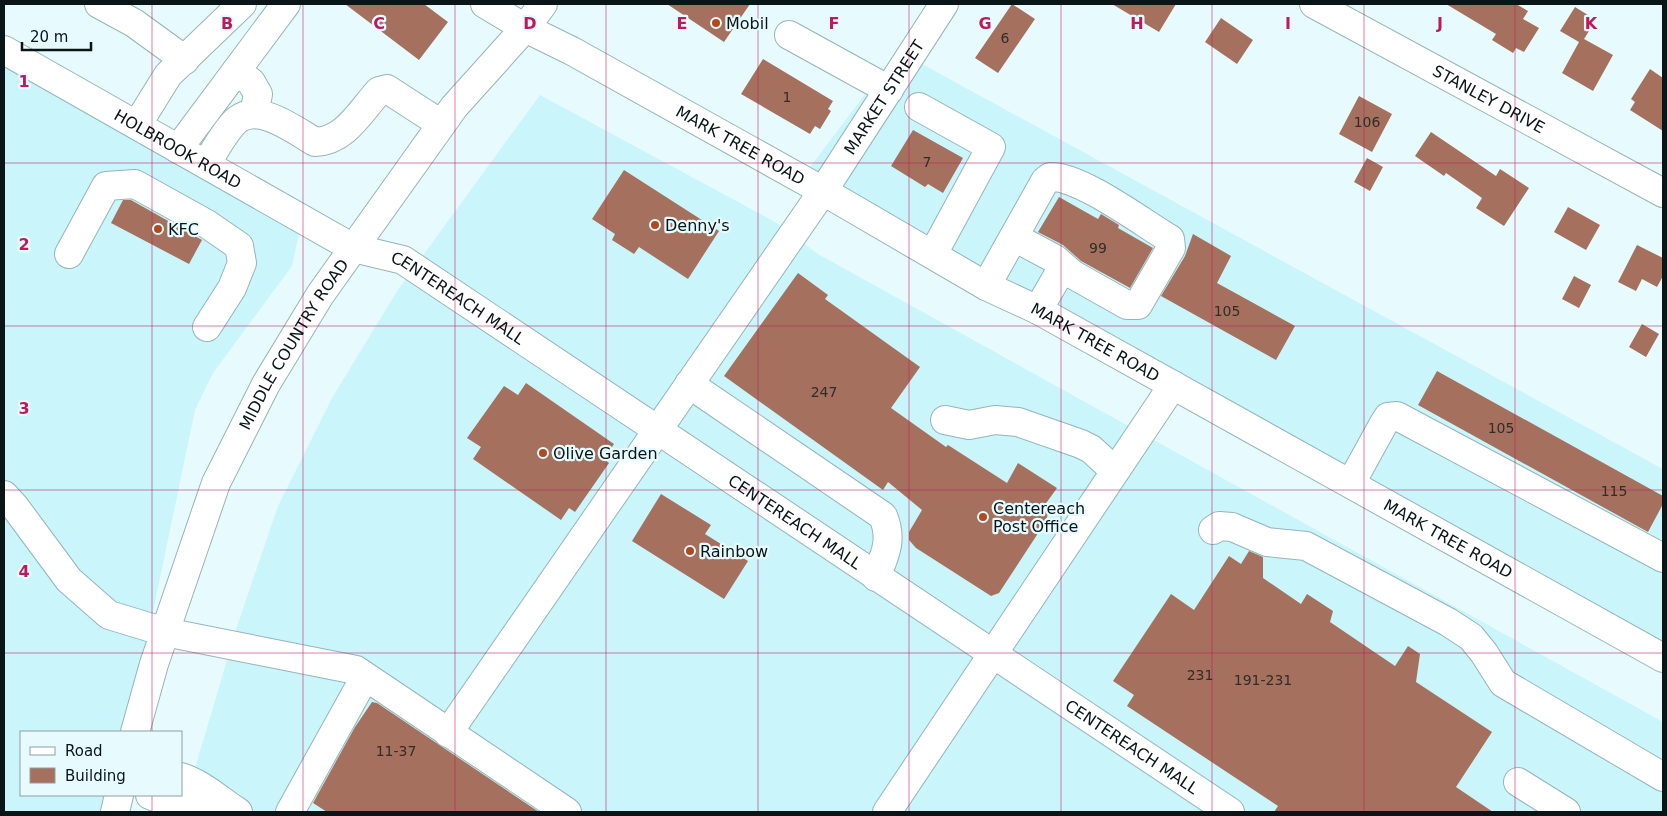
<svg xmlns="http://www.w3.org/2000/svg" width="1667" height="816" font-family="'DejaVu Sans',sans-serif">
  <rect width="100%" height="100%" fill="#e7fbfe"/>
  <!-- built -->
  <path fill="#caf5fb" d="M 900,48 L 924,65 L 1663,469 L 1663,658 L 801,179 Z
    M 4,52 L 302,220 L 292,266 L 213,373 L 195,410 L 128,732 L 21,732 L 21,795 L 115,795 L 111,812 L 4,812 Z
    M 540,95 L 775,222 L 818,254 L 1663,722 L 1663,812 L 182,812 L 238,623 L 278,506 L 332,398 L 397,291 Z"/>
  <!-- building -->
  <path fill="#a5715e" d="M 345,4 L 424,4 L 448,22 L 419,60 Z
    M 667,4 L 750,4 L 724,42 Z
    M 1012,4 L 1035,19 L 998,73 L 975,58 Z
    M 1112,4 L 1176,4 L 1159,32 Z
    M 1446,4 L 1516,4 L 1528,11 L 1523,19 L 1539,28 L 1524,52 L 1516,48 L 1513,53 L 1492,40 L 1496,34 Z
    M 1575,7 L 1596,20 L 1584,39 L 1613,55 L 1593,91 L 1562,73 L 1579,42 L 1560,31 Z
    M 1221,18 L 1253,40 L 1237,64 L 1205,42 Z
    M 763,59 L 833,101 L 828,109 L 831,111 L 820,129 L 815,126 L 810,134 L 741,94 Z
    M 1650,69 L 1663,78 L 1663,131 L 1630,110 L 1635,102 L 1631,99 Z
    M 1359,96 L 1392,114 L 1372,152 L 1339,134 Z
    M 913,130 L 963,158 L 943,193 L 928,184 L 925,187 L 891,166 Z
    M 1431,132 L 1496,176 L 1500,169 L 1529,188 L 1504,226 L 1476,208 L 1482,198 L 1446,173 L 1444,176 L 1415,156 Z
    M 1367,158 L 1383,167 L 1370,191 L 1354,182 Z
    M 624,170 L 719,231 L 688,279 L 639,247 L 634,254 L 612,240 L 615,234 L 592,219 Z
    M 1059,197 L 1098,219 L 1101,214 L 1119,225 L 1118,228 L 1153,248 L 1130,288 L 1081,261 L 1063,245 L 1038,232 Z
    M 123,200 L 131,200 L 202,240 L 189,264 L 111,223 Z
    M 1568,207 L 1600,225 L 1586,250 L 1554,232 Z
    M 1193,234 L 1231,256 L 1217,283 L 1295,326 L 1276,360 L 1161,296 L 1185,256 Z
    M 1637,245 L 1663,258 L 1663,276 L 1657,287 L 1642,279 L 1636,291 L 1618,282 Z
    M 798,273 L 828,295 L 825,299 L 920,367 L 891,408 L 946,447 L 948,445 L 1007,483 L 1018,463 L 1057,488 L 1042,509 L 1048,513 L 1046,521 L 999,593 L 991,596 L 916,548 L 909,540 L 909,532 L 922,510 L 888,482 L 883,490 L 724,376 Z
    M 1574,276 L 1591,285 L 1579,308 L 1562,299 Z
    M 1642,324 L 1659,334 L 1646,357 L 1629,347 Z
    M 1437,371 L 1663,496 L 1663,504 L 1648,532 L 1418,405 Z
    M 526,383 L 614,444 L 604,459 L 609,463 L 575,512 L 569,508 L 561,520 L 473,459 L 481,447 L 467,438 L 504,386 L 518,395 Z
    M 661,494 L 711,525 L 705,534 L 748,561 L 724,599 L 632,541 Z
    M 1249,551 L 1263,557 L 1263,578 L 1301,604 L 1307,594 L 1333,611 L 1330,622 L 1395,666 L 1408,646 L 1420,654 L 1416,682 L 1492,732 L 1456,787 L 1493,812 L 1274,812 L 1278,806 L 1127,706 L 1134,695 L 1113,681 L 1171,594 L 1194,610 L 1229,556 L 1241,564 Z
    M 372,702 L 377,703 L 539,812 L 327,812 L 313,803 L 355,727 Z"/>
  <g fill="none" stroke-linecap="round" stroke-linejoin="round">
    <!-- minor casing -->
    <g stroke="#94b5b9" stroke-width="30">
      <g id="minor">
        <path d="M 99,4 L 134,23 L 185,60"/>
        <path id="s1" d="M 485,4 L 525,28 L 572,51 L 823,191 L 986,286 L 1038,310 L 1663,658"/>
        <path id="s2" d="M 1314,4 L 1663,193"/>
        <path d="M 789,35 L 889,90"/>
        <path id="s3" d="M 4,50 L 353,248 L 403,260 L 1230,812"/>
        <path d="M 236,71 L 251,82 L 258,94 L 254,114"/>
        <path d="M 919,107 L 991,147 L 933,254"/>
        <path d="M 137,125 L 168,75 L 242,4"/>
        <path d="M 178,149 L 286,4"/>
        <path d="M 206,164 C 214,152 226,129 237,120 C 259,102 296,131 315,142 C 345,141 360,112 379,91 L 387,89 L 441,124"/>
        <path d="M 1014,237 L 1055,259 L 1072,274 L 1061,270 L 1038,310"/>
        <path d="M 69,254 L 106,186 L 135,184 L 207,224 L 239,246 L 242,263 L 232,288 L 207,327"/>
        <path d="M 986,286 L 1045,181 L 1050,177 C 1079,175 1143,223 1170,239 L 1171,248 L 1138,305 L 1127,305 L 1072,274"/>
        <path d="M 689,384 L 883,516 C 893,540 885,555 876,577"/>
        <path d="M 945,420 L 969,425 L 995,420 L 1018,422 L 1081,444 L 1091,449 L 1115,471"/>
        <path d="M 1351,483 L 1383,425 L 1388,417 L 1397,416 L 1663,558"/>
        <path d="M 4,495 L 15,507 L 69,580 L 109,615 L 165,632 L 356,670 L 567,812"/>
        <path d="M 1213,530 L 1219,526 L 1232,527 L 1267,542 L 1306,546 L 1448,622 L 1471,637 L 1484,653 L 1503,683 L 1663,777"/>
        <path id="s4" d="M 448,733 L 823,191 L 944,4"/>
        <path d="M 181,777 C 203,784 219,800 238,812"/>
        <path d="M 1518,782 L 1566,812"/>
        <path d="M 150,795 C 172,805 193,804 216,798"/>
        <path d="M 290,812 L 365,677"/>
        <path d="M 887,812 L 1173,385"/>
      </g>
    </g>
    <!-- major casing -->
    <g stroke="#94b5b9" stroke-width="30">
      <g id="major">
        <path id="s5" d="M 135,732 L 154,664 L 216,483 L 266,384 L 320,295 L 454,107 L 525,28 L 543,4"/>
        <path d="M 115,812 L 119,795"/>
      </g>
    </g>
    <!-- minor -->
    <use href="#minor" stroke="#fff" stroke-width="28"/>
    <!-- major -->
    <use href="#major" stroke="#fff" stroke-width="28"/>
  </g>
  <!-- grid -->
  <path fill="none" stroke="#c2185b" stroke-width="1" stroke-opacity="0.55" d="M 152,4 L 152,732M 303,4 L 303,812M 455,4 L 455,812M 606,4 L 606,812M 758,4 L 758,812M 909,4 L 909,812M 1061,4 L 1061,812M 1212,4 L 1212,812M 1364,4 L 1364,812M 1515,4 L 1515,812M 4,163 L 1663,163M 4,326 L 1663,326M 4,490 L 1663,490M 4,653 L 1663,653M 152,795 L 152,812"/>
  <!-- markers -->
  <g fill="#b14b1f" stroke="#e7fbfe" stroke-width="2">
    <circle cx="716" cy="23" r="5"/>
    <circle cx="655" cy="225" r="5"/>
    <circle cx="158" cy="229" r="5"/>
    <circle cx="543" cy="453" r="5"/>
    <circle cx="983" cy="517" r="5"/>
    <circle cx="690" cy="551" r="5"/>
  </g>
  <g text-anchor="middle" stroke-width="4.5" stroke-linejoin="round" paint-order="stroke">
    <!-- number labels -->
    <g font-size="14" fill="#302c29">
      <text x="1005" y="43">6</text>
      <text x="787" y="102">1</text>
      <text x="1367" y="127">106</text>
      <text x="927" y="167">7</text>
      <text x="1098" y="253">99</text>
      <text x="1227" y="316">105</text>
      <text x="824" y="397">247</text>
      <text x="1501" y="433">105</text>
      <text x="1614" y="496">115</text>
      <text x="1200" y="680">231</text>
      <text x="1263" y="685">191-231</text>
      <text x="396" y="756">11-37</text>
    </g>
    <!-- poi labels -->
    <g font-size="16" fill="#091517" stroke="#e7fbfe" text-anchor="start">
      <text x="726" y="29">Mobil</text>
      <text x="665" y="231">Denny's</text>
      <text x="168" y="235">KFC</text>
      <text x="553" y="459">Olive Garden</text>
      <text x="993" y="514">Centereach<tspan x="993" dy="18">Post Office</tspan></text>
      <text x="700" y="557">Rainbow</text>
    </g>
    <!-- street labels -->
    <g font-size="16" fill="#091517" stroke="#e7fbfe">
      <text dy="6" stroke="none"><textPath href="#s4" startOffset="771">MARKET STREET</textPath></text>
      <text dy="6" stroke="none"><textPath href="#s2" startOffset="199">STANLEY DRIVE</textPath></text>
      <text dy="6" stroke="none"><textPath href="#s1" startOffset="292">MARK TREE ROAD</textPath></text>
      <text dy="6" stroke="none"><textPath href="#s3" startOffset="200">HOLBROOK ROAD</textPath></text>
      <text dy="6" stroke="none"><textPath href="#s3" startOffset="519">CENTEREACH MALL</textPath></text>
      <text dy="6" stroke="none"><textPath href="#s1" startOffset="698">MARK TREE ROAD</textPath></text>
      <text dy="6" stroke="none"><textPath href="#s5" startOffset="421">MIDDLE COUNTRY ROAD</textPath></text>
      <text dy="6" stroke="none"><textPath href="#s3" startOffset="924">CENTEREACH MALL</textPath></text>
      <text dy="6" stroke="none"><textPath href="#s1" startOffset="1102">MARK TREE ROAD</textPath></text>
      <text dy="6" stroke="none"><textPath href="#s3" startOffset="1329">CENTEREACH MALL</textPath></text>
    </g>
  </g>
  <g font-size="16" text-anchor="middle" font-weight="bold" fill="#c2185b" stroke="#e7fbfe" stroke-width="4.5" stroke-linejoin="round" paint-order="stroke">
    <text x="227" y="29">B</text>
    <text x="379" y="29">C</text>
    <text x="530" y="29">D</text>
    <text x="682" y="29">E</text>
    <text x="834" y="29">F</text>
    <text x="985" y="29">G</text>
    <text x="1137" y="29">H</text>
    <text x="1288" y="29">I</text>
    <text x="1440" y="29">J</text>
    <text x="1591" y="29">K</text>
    <text x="24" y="87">1</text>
    <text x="24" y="250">2</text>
    <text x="24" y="414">3</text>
    <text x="24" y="577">4</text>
  </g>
  <!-- border -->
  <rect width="1667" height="816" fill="none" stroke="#091517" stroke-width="10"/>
  <!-- legend -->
  <rect x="20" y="731" width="162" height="65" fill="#e7fbfe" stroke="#8e9fa2"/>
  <rect x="30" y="747" width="25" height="8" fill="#ffffff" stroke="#8e9fa2"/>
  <text x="65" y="756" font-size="15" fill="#091517">Road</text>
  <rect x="30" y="768" width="25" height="15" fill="#a5715e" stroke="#8e9fa2"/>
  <text x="65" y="781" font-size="15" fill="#091517">Building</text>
  <!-- scale -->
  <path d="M22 42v8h69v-8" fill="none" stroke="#091517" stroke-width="2.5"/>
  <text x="30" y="42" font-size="15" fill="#091517" stroke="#e7fbfe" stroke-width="4" paint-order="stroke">20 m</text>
</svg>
